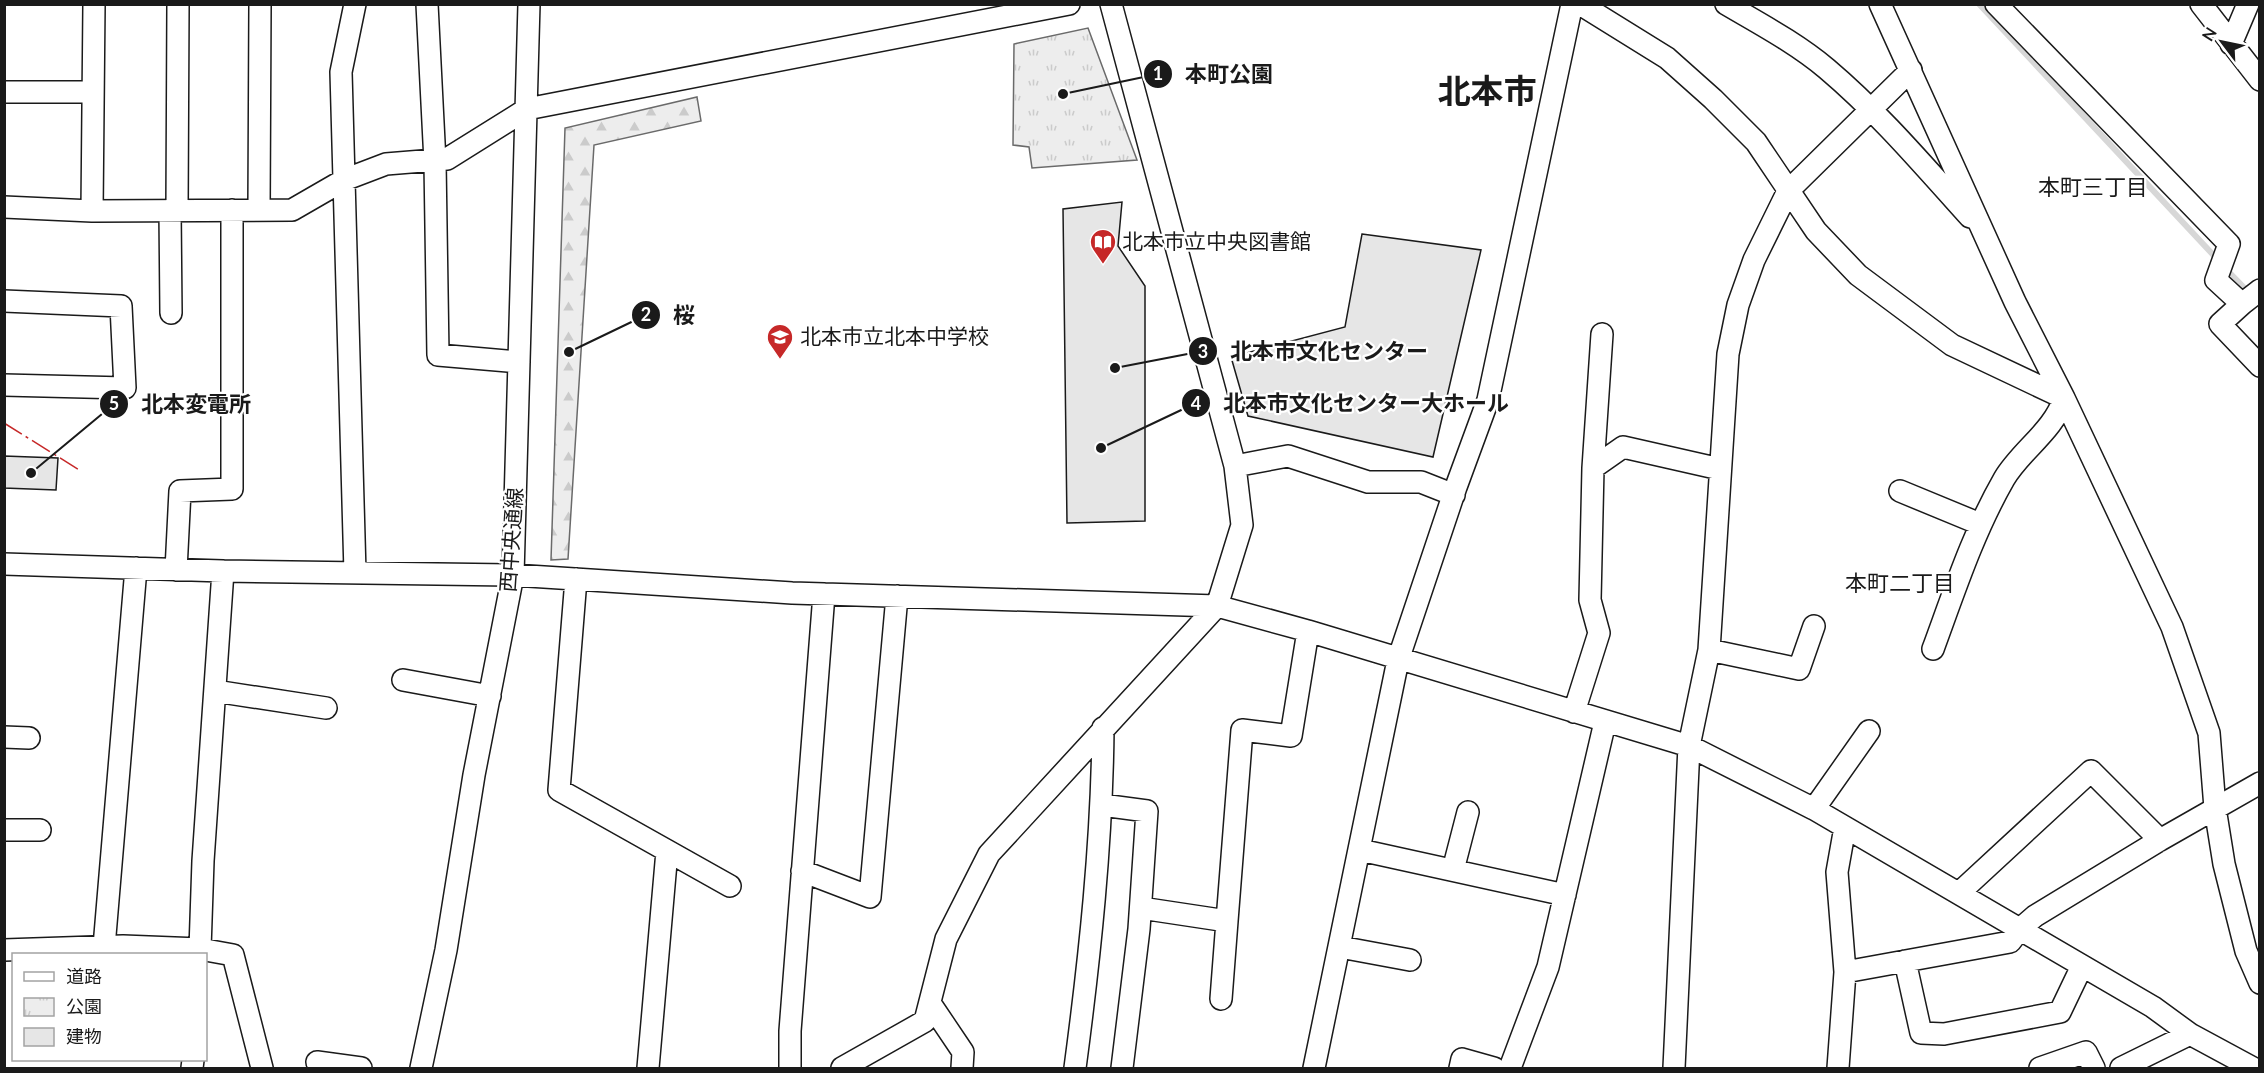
<svg xmlns="http://www.w3.org/2000/svg" width="2264" height="1073" font-family="Lato,'Noto Sans JP',sans-serif">
  <defs>
    <pattern id="forest-firs" width="22" height="20" patternUnits="userSpaceOnUse" patternTransform="scale(1.5)"><rect width="22" height="20" fill="#ededed"/><path d="M5 1l3.5 6h-7zM16 11l3.5 6h-7z" fill="#cbcbcb"/></pattern>
    <pattern id="park-tufts" width="24" height="20" patternUnits="userSpaceOnUse" patternTransform="scale(1.5)"><rect width="24" height="20" fill="#ededed"/><path d="M3 7l-1-3M5 7V3M7 7l1-3M15 17l-1-3M17 17v-4M19 17l1-3" fill="none" stroke="#cbcbcb"/></pattern>
  </defs>
  <rect width="100%" height="100%" fill="#fff"/>
  <!-- forest -->
  <path fill="url(#forest-firs)" stroke="#6a6a6a" stroke-width="1.5" d="M 697,97 L 701,121 L 594,145 L 568,559 L 551,560 L 565,128 Z"/>
  <!-- park -->
  <path fill="url(#park-tufts)" stroke="#6a6a6a" stroke-width="1.5" d="M 1088,28 L 1137,160 L 1032,168 L 1029,147 L 1013,145 L 1014,44 Z"/>
  <g fill="none" stroke-linecap="round" stroke-linejoin="round">
    <!-- stream -->
    <path stroke="#d7d7d7" stroke-width="6" d="M 1979,4 L 2218,260
      M 2225,268 L 2260,304"/>
  </g>
  <!-- building -->
  <path fill="#e6e6e6" stroke="#1a1a1a" stroke-width="1.5" d="M 1122,202 L 1118,246 L 1145,286 L 1145,521 L 1067,523 L 1063,209 Z
    M 1362,234 L 1481,250 L 1433,457 L 1248,416 L 1231,357 L 1345,327 Z
    M 4,456 L 58,458 L 56,490 L 4,488 Z"/>
  <g fill="none" stroke-linecap="round" stroke-linejoin="round">
    <!-- minor casing -->
    <g stroke="#1a1a1a" stroke-width="24">
      <path id="minor" d="M 355,4 L 341,72 L 355,573
        M 427,4 L 435,162 L 438,355 L 519,362
        M 1580,4 L 1667,58 L 1713,99 L 1756,142 L 1816,231 L 1858,275 L 1952,345 L 2064,398 C 2054,431 2021,450 2004,479 C 1973,533 1954,592 1933,649
        M 1726,4 C 1760,24 1796,43 1827,69 C 1879,113 1924,166 1970,217
        M 1880,4 L 2015,302 L 2064,398 L 2172,627 L 2209,733 L 2215,808 L 2224,864 L 2246,951 L 2260,983
        M 1996,4 L 2229,244 L 2216,280 L 2242,304 L 2220,324 L 2260,366
        M 2201,4 L 2260,80
        M 2231,44 L 2248,4
        M 4,92 L 93,92
        M 4,207 L 92,211 L 292,210 L 344,180 L 386,164 L 447,159 L 527,109 L 1069,4
        M 170,210 L 171,313
        M 177,210 L 178,4
        M 259,210 L 260,4
        M 92,211 L 94,4
        M 4,301 L 121,306 L 125,388 L 4,385
        M 2242,304 L 2260,290
        M 1235,466 L 1288,456 L 1368,482 L 1421,482 L 1454,495
        M 1593,468 L 1623,447 L 1720,469
        M 1900,491 L 1980,524
        M 4,564 L 223,571 L 513,575 L 792,593 L 1217,606 L 1308,631 L 1689,746 L 1814,809 L 2153,1007 L 2190,1034 L 2253,1068
        M 176,570 L 180,491 L 232,489 L 232,210
        M 576,579 L 559,790 L 730,886
        M 1709,650 L 1799,669 L 1814,626
        M 403,680 L 490,696
        M 215,691 L 326,708
        M 1574,712 L 1599,633 L 1590,600 L 1593,468 L 1602,334
        M 4,737 L 29,738
        M 1102,805 L 1147,811 L 1139,929 L 1122,1068
        M 1814,809 L 1869,731
        M 4,830 L 40,830
        M 1360,850 L 1565,895
        M 1453,870 L 1468,812
        M 802,871 L 870,897 L 897,596
        M 1959,893 L 2091,771 L 2160,840
        M 1141,908 L 1227,921 L 1221,999
        M 1227,921 L 1242,730 L 1291,736 L 1308,631
        M 104,947 L 136,568
        M 1340,947 L 1410,960
        M 4,950 L 123,946 L 200,949 L 203,861 L 223,571
        M 199,954 L 200,949 L 233,955 L 262,1068
        M 1905,961 L 1921,1033 L 1944,1034 L 2060,1012 L 2082,966
        M 1845,972 L 2010,942 L 2020,929 L 2035,916 L 2160,840 L 2260,783
        M 930,1003 L 963,1052 L 962,1068
        M 317,1062 L 361,1068
        M 192,1068 L 193,1060
        M 421,1068 L 446,950 L 474,775 L 513,575 L 529,4
        M 648,1068 L 667,851
        M 790,1068 L 790,1031 L 824,594
        M 842,1068 L 925,1021 L 946,939 L 989,854 L 1217,606 L 1242,525 L 1235,466 L 1111,4
        M 1075,1068 C 1090,955 1102,842 1103,728
        M 1314,1068 L 1398,660 L 1456,487 L 1488,400 L 1572,4
        M 1460,1068 L 1462,1059 L 1494,1068
        M 1510,1068 L 1548,967 L 1605,722
        M 1674,1068 L 1689,746 L 1709,650 L 1728,354 L 1738,305 L 1754,260 L 1788,191 L 1911,70
        M 1838,1068 L 1845,972 L 1837,872 L 1845,827
        M 2040,1068 L 2086,1052 L 2094,1068
        M 2121,1068 L 2190,1034"/>
    </g>
    <!-- minor -->
    <use href="#minor" stroke="#fff" stroke-width="21"/>
    <!-- power -->
    <path stroke="#c62828" stroke-width="1.5" stroke-dasharray="21 4.5 3 4.5" stroke-linecap="butt" d="M 4,423 L 81,471"/>
  </g>
  <!-- icons -->
  <defs>
    <g id="library-pin" transform="scale(1.35)"><path d="M0 17L-7.5 6A9.5 9.5 0 1 1 7.5 6Z" fill="#c62828" stroke="#fff"/><path d="M-6-4Q-3-5.5-.7-3.5V5Q-3 3-6 4ZM6-4Q3-5.5 .7-3.5V5Q3 3 6 4Z" fill="#fff"/></g>
    <g id="school-pin" transform="scale(1.35)"><path d="M0 17L-7.5 6A9.5 9.5 0 1 1 7.5 6Z" fill="#c62828" stroke="#fff"/><path d="M0-5L7-2L0 1L-7-2ZM-4 1L0 2.5L4 1V4Q0 6-4 4Z" fill="#fff"/></g>
  </defs>
  <g fill-rule="evenodd">
    <use href="#library-pin" x="1103" y="242"/>
    <use href="#school-pin" x="780" y="337"/>
  </g>
  <g text-anchor="middle" stroke-width="4.5" stroke-linejoin="round" paint-order="stroke">
    <!-- poi labels -->
    <g font-size="21" fill="#1a1a1a" stroke="#fff" text-anchor="start">
      <text x="1122" y="249">北本市立中央図書館</text>
      <text x="800" y="344">北本市立北本中学校</text>
    </g>
    <!-- street labels -->
    <g font-size="21" fill="#1a1a1a" stroke="#fff">
      <text transform="translate(512 540) rotate(-86)" y="7">西中央通線</text>
    </g>
    <!-- neighbourhood labels -->
    <g font-size="22" fill="#1a1a1a" stroke="#fff">
      <text x="2093" y="195">本町三丁目</text>
      <text x="1900" y="591">本町二丁目</text>
    </g>
    <!-- town labels -->
    <g font-size="33" font-weight="bold" fill="#1a1a1a" stroke="#fff">
      <text x="1487" y="103">北本市</text>
    </g>
  </g>
  <!-- callouts -->
  <path fill="none" stroke="#1a1a1a" stroke-width="2" d="M1063 94L1158 74M569 352L646 315M1115 368L1203 351M1101 448L1196 403M31 473L114 404"/>
  <g fill="#1a1a1a" stroke="#fff" stroke-width="2">
    <circle cx="1063" cy="94" r="6"/>
    <circle cx="569" cy="352" r="6"/>
    <circle cx="1115" cy="368" r="6"/>
    <circle cx="1101" cy="448" r="6"/>
    <circle cx="31" cy="473" r="6"/>
    <circle cx="1158" cy="74" r="15"/>
    <circle cx="646" cy="315" r="15"/>
    <circle cx="1203" cy="351" r="15"/>
    <circle cx="1196" cy="403" r="15"/>
    <circle cx="114" cy="404" r="15"/>
  </g>
  <g font-size="18" text-anchor="middle" font-weight="bold" fill="#fff">
    <text x="1158" y="80">1</text>
    <text x="646" y="321">2</text>
    <text x="1203" y="358">3</text>
    <text x="1196" y="410">4</text>
    <text x="114" y="410">5</text>
  </g>
  <g font-size="22" text-anchor="middle" font-weight="bold" fill="#1a1a1a" stroke="#fff" stroke-width="4.5" stroke-linejoin="round" paint-order="stroke">
    <text x="1229" y="82">本町公園</text>
    <text x="684" y="323">桜</text>
    <text x="1329" y="359">北本市文化センター</text>
    <text x="1366" y="411">北本市文化センター大ホール</text>
    <text x="196" y="412">北本変電所</text>
  </g>
  <!-- border -->
  <rect width="2264" height="1073" fill="none" stroke="#1a1a1a" stroke-width="12"/>
  <!-- legend -->
  <rect x="12" y="953" width="195" height="108" fill="#ffffff" stroke="#a3a3a3" stroke-width="1.5"/>
  <rect x="24" y="972" width="30" height="9" fill="#ffffff" stroke="#a3a3a3" stroke-width="1.5"/>
  <text x="66" y="983" font-size="18" fill="#1a1a1a">道路</text>
  <rect x="24" y="998" width="30" height="18" fill="url(#park-tufts)" stroke="#a3a3a3" stroke-width="1.5"/>
  <text x="66" y="1013" font-size="18" fill="#1a1a1a">公園</text>
  <rect x="24" y="1028" width="30" height="18" fill="#e6e6e6" stroke="#a3a3a3" stroke-width="1.5"/>
  <text x="66" y="1043" font-size="18" fill="#1a1a1a">建物</text>
  <!-- north arrow -->
  <g transform="translate(2222 42) rotate(302)" stroke="#ffffff" stroke-width="4.5" paint-order="stroke">
  <path d="M0-4.5L10 22L0 15L-10 22Z" fill="#1a1a1a"/>
  <text y="-9" font-size="16" font-weight="bold" text-anchor="middle" fill="#1a1a1a">N</text>
  </g>
</svg>
